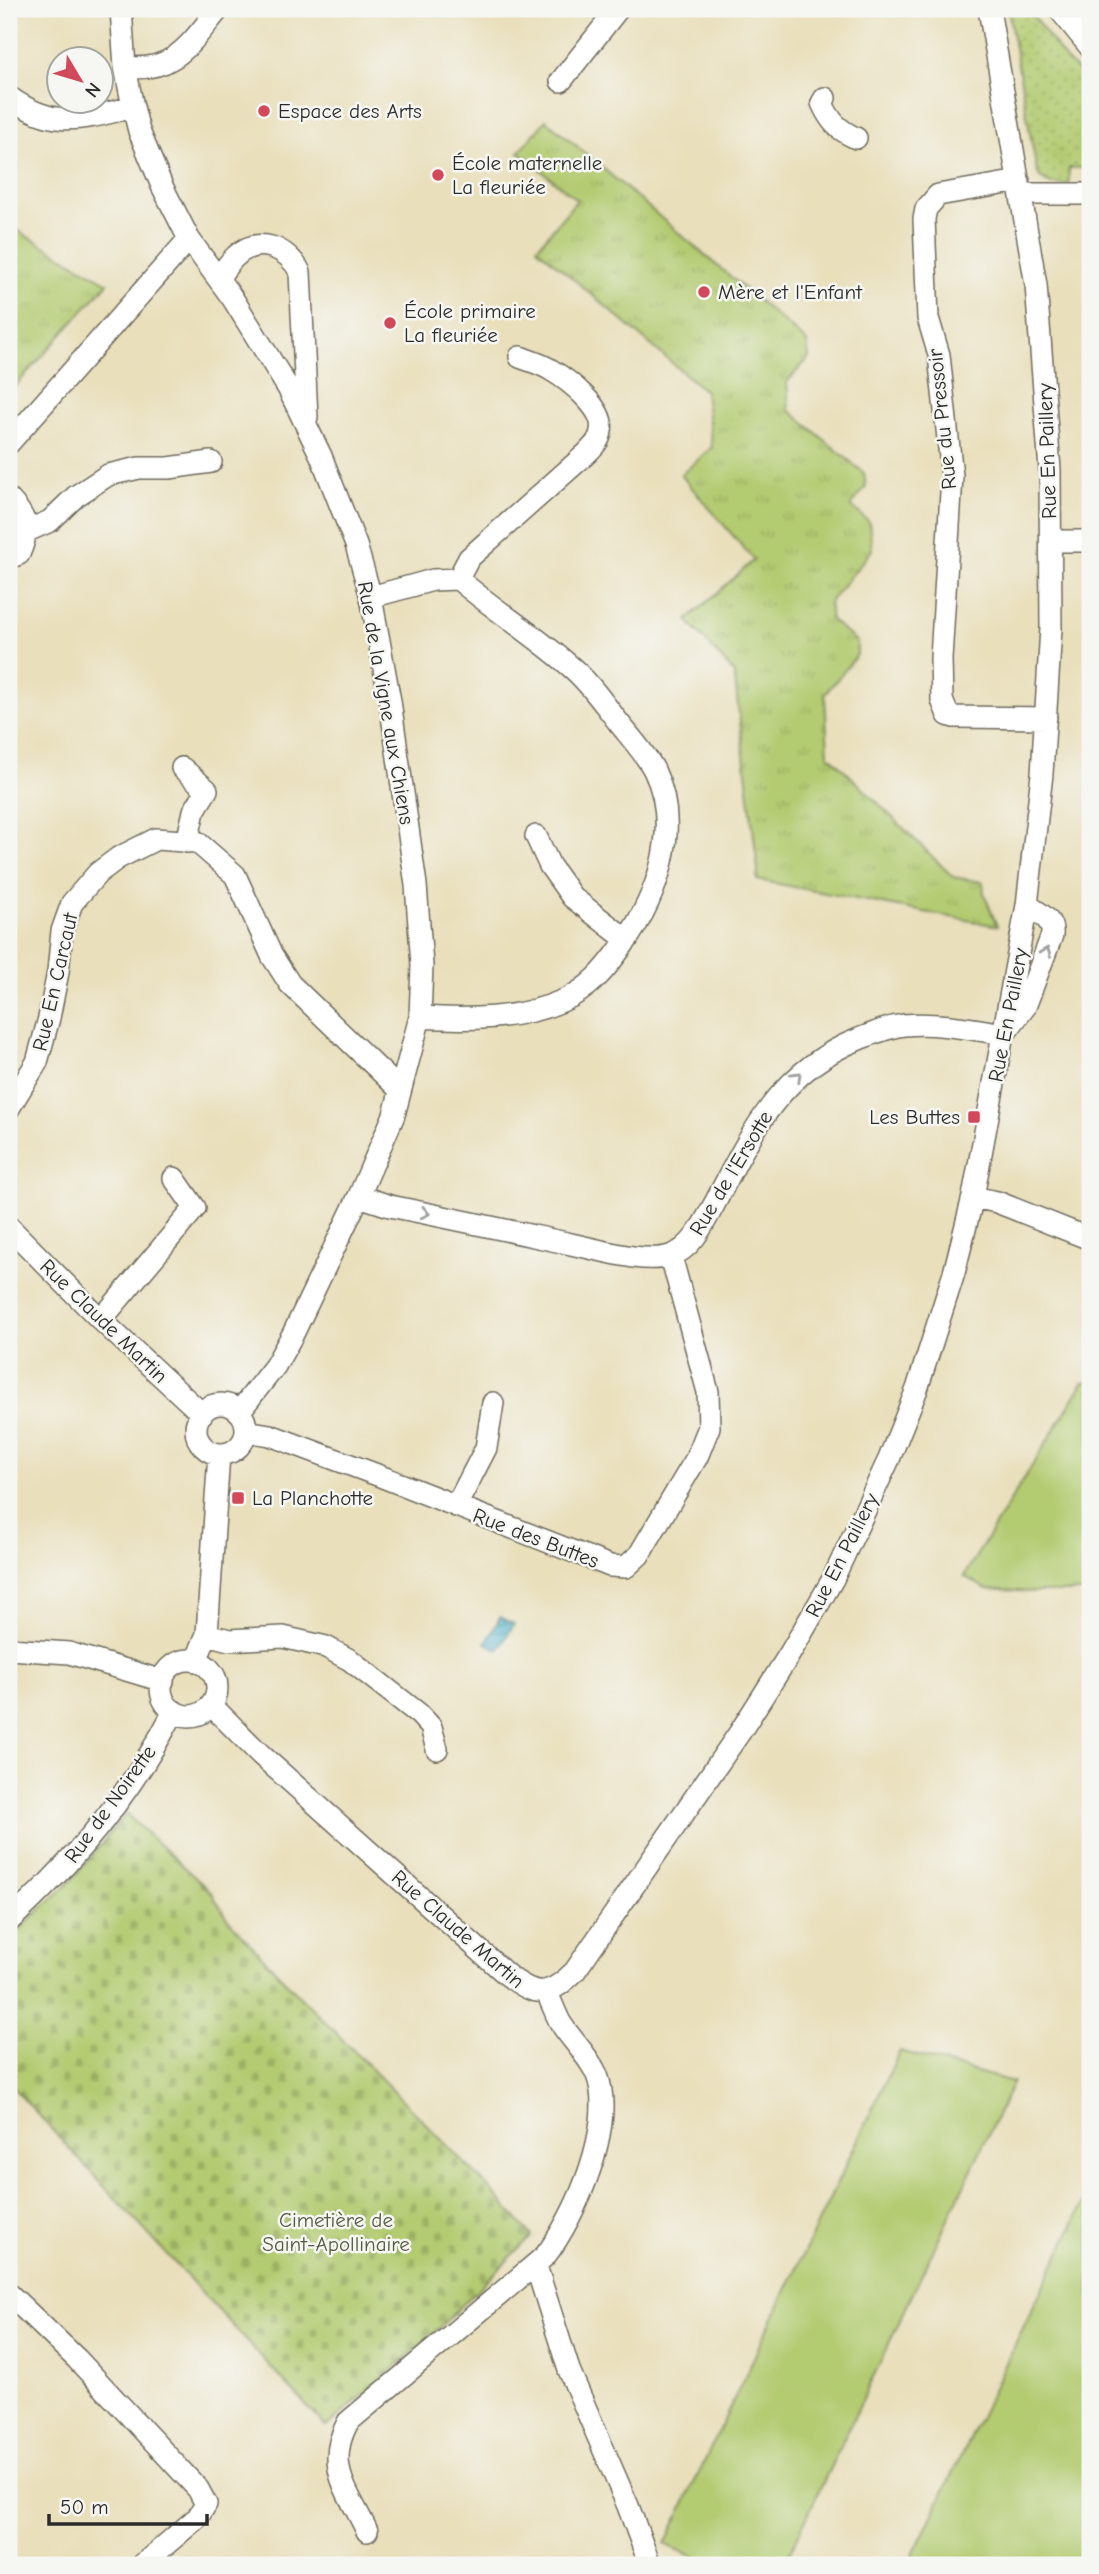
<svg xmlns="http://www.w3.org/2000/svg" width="1099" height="2574" font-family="'Comic Neue',sans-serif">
  <defs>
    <pattern id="grass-dots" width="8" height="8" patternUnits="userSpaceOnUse" patternTransform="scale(1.75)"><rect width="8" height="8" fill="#b3cb71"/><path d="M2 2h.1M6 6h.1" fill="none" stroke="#9aae62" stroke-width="1.8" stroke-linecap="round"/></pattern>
    <pattern id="cemetery-stones" width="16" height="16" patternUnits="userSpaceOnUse" patternTransform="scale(1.75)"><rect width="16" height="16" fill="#b3cb71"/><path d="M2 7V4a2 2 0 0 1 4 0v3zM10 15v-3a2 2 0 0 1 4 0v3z" fill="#9aae62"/></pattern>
    <pattern id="park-tufts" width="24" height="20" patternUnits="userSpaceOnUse" patternTransform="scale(1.75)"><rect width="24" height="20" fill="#b3cb71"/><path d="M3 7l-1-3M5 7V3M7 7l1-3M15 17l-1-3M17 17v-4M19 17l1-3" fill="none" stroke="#9aae62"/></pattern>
    <pattern id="water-rules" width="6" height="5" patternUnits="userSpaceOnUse" patternTransform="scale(1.75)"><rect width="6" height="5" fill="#47afc6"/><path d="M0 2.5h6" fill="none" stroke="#3b8fa1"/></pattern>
  </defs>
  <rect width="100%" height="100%" fill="#f6f6f2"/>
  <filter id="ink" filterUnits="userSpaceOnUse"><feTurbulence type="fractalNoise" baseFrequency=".0143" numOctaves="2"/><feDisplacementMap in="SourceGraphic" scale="14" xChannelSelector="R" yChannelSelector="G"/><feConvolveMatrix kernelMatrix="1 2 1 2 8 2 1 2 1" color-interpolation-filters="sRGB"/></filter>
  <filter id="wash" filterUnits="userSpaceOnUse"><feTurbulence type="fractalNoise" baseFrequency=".00686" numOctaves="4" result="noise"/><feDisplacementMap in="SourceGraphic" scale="28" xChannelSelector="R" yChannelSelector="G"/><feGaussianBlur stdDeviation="1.57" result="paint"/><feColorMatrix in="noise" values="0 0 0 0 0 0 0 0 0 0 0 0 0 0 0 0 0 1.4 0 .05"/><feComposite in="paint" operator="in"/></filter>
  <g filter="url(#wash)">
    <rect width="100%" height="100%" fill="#e9dfbb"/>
    <!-- grass -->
    <path fill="url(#grass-dots)" stroke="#6f7b4e" stroke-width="2" d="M 1008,9 L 1028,9 L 1066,60 L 1090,82 L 1090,168 L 1069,168 L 1069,184 C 1054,185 1045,186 1037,172 Z"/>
    <!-- cemetery -->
    <path fill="url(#cemetery-stones)" stroke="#6f7b4e" stroke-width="2" d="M 126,1814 L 212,1893 L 226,1917 L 280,1976 L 492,2191 L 532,2236 L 431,2336 L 326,2427 L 9,2083 L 9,1938 L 69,1883 Z"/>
    <!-- park -->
    <path fill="url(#park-tufts)" stroke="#6f7b4e" stroke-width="2" d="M 546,120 L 807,342 L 809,358 L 787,382 L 789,410 L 864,473 L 866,487 L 851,506 L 869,522 L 872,550 L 829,603 L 831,620 L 857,642 L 857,655 L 825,694 L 828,754 L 953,877 L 983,882 L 984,893 L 997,926 L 757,880 L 758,870 L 734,673 L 687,620 L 754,560 L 681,475 L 712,447 L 705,391 L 537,248 L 577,200 L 519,152 Z
      M 15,229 L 108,283 L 11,391 L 9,389 L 9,235 Z"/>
    <!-- garden -->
    <path fill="#b3cb71" stroke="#6f7b4e" stroke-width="2" d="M 1090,1381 L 1090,1592 L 1033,1592 L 986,1589 L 964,1576 L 1083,1383 Z
      M 900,2051 L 1013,2082 L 784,2565 L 711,2565 L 665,2544 Z
      M 1090,2190 L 1090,2565 L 908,2565 Z"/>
    <!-- water -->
    <path fill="url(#water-rules)" stroke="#396d78" stroke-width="2" d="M 500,1617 L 514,1624 L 499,1650 L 486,1643 Z"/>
  </g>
  <g filter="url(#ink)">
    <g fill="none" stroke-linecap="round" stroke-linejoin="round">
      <!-- minor casing -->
      <g stroke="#6e6a5d" stroke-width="24">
        <path id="minor" d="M 121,9 L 125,67 L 133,107 L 139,131 L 162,186 L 189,239 L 233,299 L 288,388 L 321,456 L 356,545 L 371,597 L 390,701 L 416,885 L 422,965 L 420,1017 L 394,1115 L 359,1196 L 293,1334 L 275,1366 L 239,1412
          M 1059,9 L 1090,47
          M 125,67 C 175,73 190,43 219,9
          M 561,81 L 618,9
          M 9,97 C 55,130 82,119 133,107
          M 825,98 L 822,103 C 830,121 838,130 856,138
          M 1019,181 L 938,195 L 926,209 L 924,219 L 928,318 L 939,355 L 952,476 L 941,659 L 942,700 L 948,715 L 954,717 L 1046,718
          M 1021,194 L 1090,194
          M 218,278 C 224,271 229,262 236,256 C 258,235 288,248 300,272 L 307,417
          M 9,443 L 189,239
          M 9,499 C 28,519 30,529 19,554 L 9,558
          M 27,531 L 50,521 L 76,496 L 108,475 L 139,468 L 169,468 L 211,462
          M 1051,541 L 1090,541
          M 458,579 L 469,558 L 586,454 C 593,447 600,441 601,431 C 606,409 568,380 551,370 C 542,364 530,361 520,357
          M 371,597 L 433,580 L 458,579 C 494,610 535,635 571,667 C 590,683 604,704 619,723 C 631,738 645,753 654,770 C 682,828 658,896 623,945 C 606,969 590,989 562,1001 C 518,1020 467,1020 420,1017
          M 182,768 L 207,790 L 194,811 L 187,842
          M 536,836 L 550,866 L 572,897 L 627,940
          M 9,1108 L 37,1062 L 49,1018 L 58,972 L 62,931 L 72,903 L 98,873 L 118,858 L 156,839 L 197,842 L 235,875 L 272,956 L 290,984 L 400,1090
          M 359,1196 L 390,1206 C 450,1218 510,1231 571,1244 C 597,1249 644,1264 670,1256 C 693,1249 705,1221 716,1201 C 752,1131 782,1069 859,1039 C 874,1033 888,1027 904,1025 C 937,1022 972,1029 1004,1034 L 1025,1007 L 1052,935 C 1054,919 1039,913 1027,905
          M 973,1197 L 997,1202 L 1090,1239
          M 9,1227 L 101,1320 L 202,1414
          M 101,1320 L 195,1208 L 174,1178
          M196 1429a25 25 0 1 1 50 0a25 25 0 1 1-50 0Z
          M 246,1431 L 270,1435 L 380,1476 L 610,1566 L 626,1567 L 639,1555 L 697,1457 L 709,1427 L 708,1392 L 671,1256
          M 456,1506 L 486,1448 L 493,1403
          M 207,1634 L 229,1640 L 283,1637 L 326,1647 L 350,1660 L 419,1714 L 431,1727 L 437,1749
          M 9,1649 L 69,1653 L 163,1681
          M161 1688a28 28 0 1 1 56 0a28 28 0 1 1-56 0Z
          M 196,1661 L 207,1634 L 219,1454
          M 211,1705 L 261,1755 L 506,1974 C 536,1997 548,1998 575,1971 L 740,1732 L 789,1655 L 833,1579 L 889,1459 L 917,1389 L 954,1273 L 973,1197 L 1027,905 L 1042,774 L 1051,628 L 1050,470 L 1036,285 L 989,9
          M 9,1921 C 75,1861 133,1791 174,1711
          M 536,2266 L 569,2370 L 628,2506 L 650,2565
          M 9,2294 L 77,2359 L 198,2489 L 206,2504 L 198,2517 L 142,2565
          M 367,2531 C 348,2491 324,2466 348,2422 L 545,2256 C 576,2217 616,2124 597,2075 C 588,2054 571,2040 560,2022 C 555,2012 551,2002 547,1992"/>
      </g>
      <!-- minor -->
      <use href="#minor" stroke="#fff" stroke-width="21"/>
    </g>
    <!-- one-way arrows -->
    <defs><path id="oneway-chevron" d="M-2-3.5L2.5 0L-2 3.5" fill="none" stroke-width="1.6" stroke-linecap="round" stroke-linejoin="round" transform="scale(1.75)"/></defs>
    <g stroke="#a0a0a0">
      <use href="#oneway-chevron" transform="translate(1046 952) rotate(-69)"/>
      <use href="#oneway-chevron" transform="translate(797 1076) rotate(-44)"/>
      <use href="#oneway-chevron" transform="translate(425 1213) rotate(12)"/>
    </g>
  </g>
  <!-- markers -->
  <g fill="#d1495b" stroke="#f6f6f2" stroke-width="2.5">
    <circle cx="264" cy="111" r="7"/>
    <circle cx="438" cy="175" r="7"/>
    <circle cx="704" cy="292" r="7"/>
    <circle cx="390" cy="323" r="7"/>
    <rect x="967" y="1110" width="14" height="14" rx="3.5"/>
    <rect x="231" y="1491" width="14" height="14" rx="3.5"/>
  </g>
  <g text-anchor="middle" stroke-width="5" stroke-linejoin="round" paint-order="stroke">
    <!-- poi labels -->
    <g font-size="21" fill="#2b2b2b" stroke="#f6f6f2" text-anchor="start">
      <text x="278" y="118">Espace des Arts</text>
      <text x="452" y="170">École maternelle<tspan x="452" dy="24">La fleuriée</tspan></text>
      <text x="718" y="299">Mère et l'Enfant</text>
      <text x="404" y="318">École primaire<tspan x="404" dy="24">La fleuriée</tspan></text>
      <text x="960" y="1124" text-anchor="end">Les Buttes</text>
      <text x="252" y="1505">La Planchotte</text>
    </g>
    <!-- street labels -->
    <g font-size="21" fill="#2b2b2b" stroke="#f6f6f2">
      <text transform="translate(942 419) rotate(-96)" y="7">Rue du Pressoir</text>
      <text transform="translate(1047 451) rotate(-92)" y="7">Rue En Paillery</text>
      <text transform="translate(386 703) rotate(80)" y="7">Rue de la Vigne aux Chiens</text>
      <text transform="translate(55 982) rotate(-77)" y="7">Rue En Carcaut</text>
      <text transform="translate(1008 1015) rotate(-79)" y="7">Rue En Paillery</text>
      <text transform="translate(731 1173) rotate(-59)" y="7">Rue de l'Ersotte</text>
      <text transform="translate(104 1321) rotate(44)" y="7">Rue Claude Martin</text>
      <text transform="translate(536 1538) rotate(21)" y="7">Rue des Buttes</text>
      <text transform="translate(842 1555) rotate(-63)" y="7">Rue En Paillery</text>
      <text transform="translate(110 1804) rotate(-54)" y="7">Rue de Noirette</text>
      <text transform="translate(458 1929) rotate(41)" y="7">Rue Claude Martin</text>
    </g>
    <!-- park labels -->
    <g font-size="21" fill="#545b40" stroke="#f6f6f2">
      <text x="336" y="2227">Cimetière de<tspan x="336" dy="24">Saint-Apollinaire</tspan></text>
    </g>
  </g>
  <!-- margin -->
  <rect width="1099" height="2574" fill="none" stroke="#f6f6f2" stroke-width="35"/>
  <!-- north arrow -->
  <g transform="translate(80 80) rotate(128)"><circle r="33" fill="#f6f6f2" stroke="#a5a5a2" stroke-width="2"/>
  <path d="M0-5L12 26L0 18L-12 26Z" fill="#d1495b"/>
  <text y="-10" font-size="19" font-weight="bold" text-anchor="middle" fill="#2b2b2b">N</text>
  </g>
  <!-- scale -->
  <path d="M49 2514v10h158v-10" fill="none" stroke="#2b2b2b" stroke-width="3.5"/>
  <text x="60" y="2514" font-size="21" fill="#2b2b2b" stroke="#f6f6f2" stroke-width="5" paint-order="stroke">50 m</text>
</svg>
